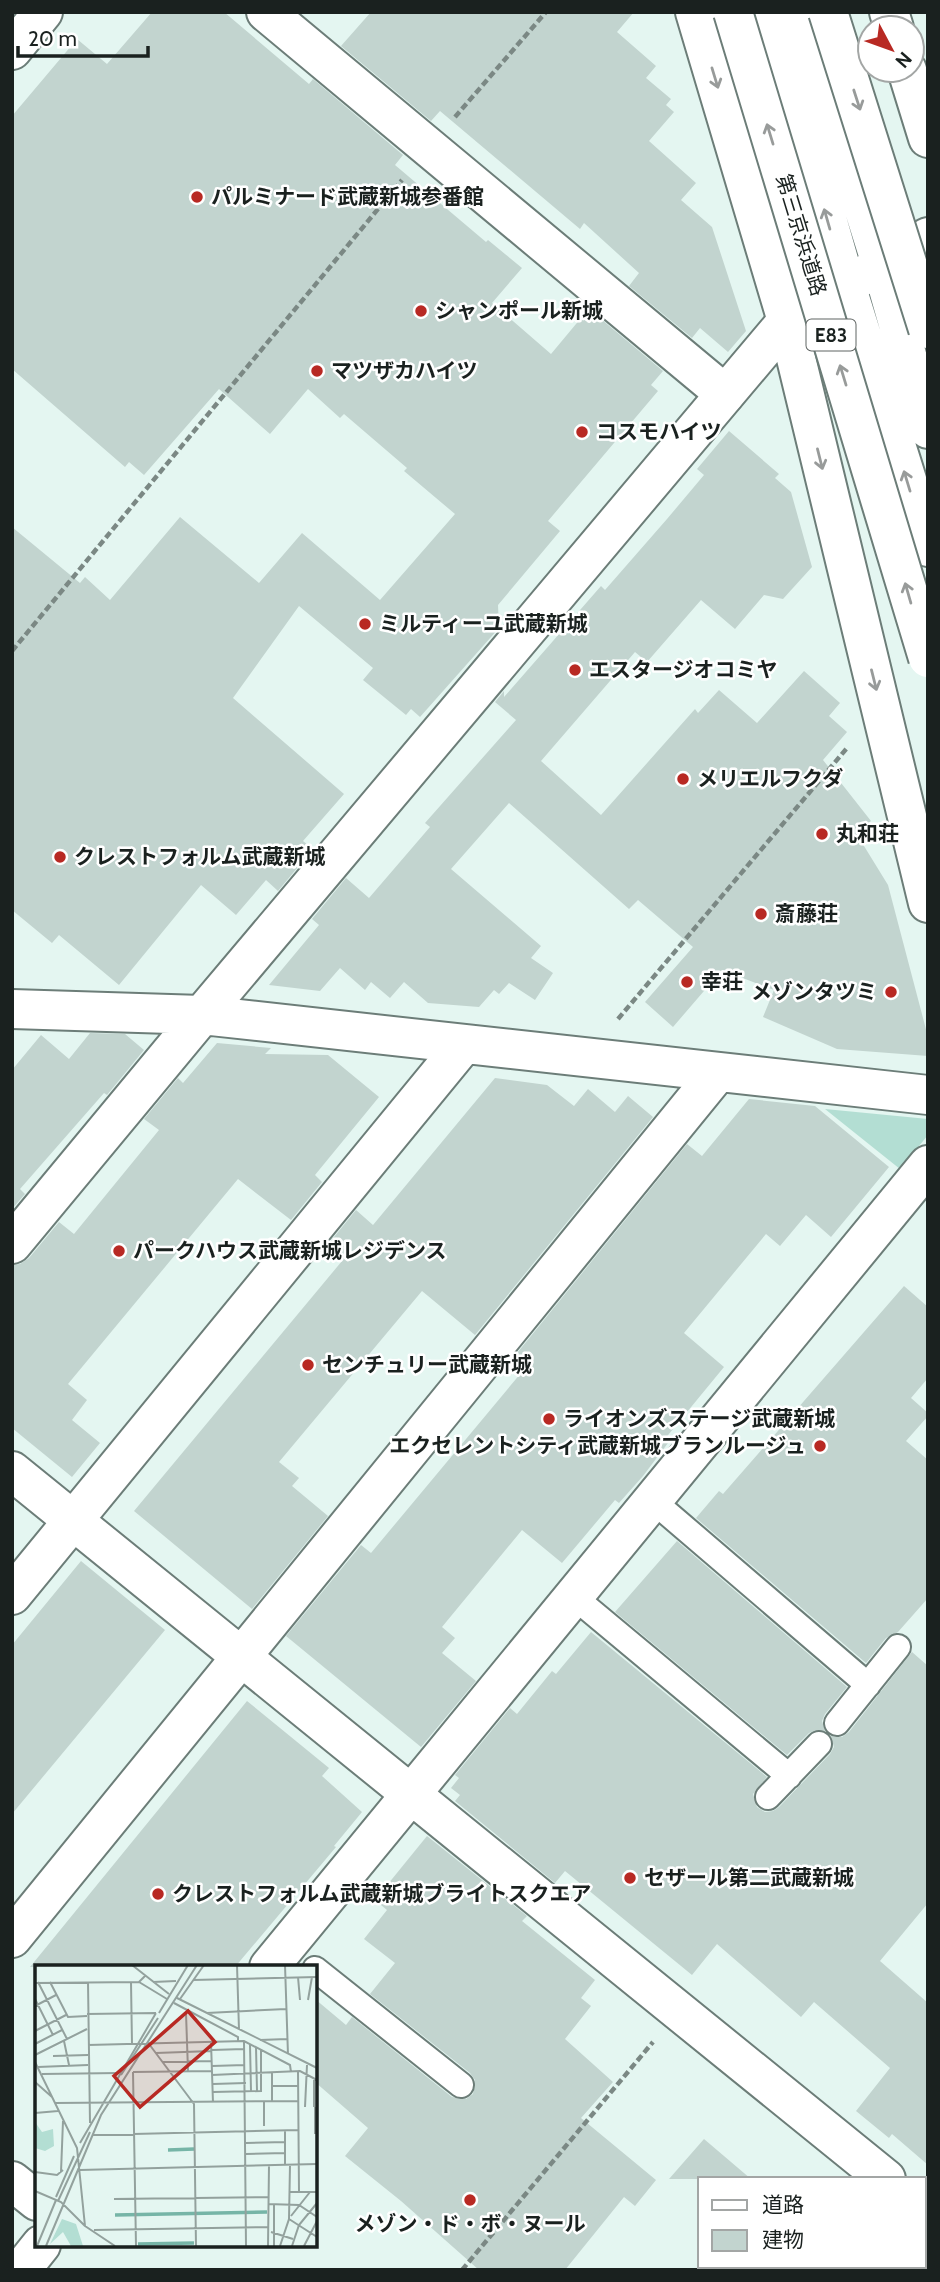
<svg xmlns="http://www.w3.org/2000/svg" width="940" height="2282" font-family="Cabin,'Noto Sans JP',sans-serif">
  <rect width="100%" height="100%" fill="#e4f6f1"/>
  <!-- green -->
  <path fill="#b3ded3" d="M 825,1109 L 928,1119 L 928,1135 L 900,1169 Z"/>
  <!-- building -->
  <path fill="#c2d4cf" d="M 152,12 L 224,12 L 309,84 L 313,79 L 403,155 L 395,165 L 486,242 L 488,240 L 522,268 L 492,303 L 551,354 L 586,312 L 598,322 L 601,319 L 663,371 L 651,385 L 658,391 L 548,521 L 560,531 L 498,605 L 499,628 L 420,717 L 411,709 L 406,715 L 363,680 L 373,668 L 299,606 L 233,698 L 344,794 L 303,841 L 313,849 L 278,891 L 266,880 L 236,915 L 201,885 L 119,985 L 59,935 L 52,943 L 12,910 L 12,527 L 80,583 L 85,577 L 110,600 L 180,517 L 259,583 L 302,533 L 380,600 L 455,514 L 404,471 L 407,468 L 344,414 L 340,418 L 308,389 L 270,434 L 219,389 L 144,475 L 129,462 L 125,467 L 12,369 L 12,116 L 77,39 L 107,64 Z
    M 371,12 L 634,12 L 617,32 L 656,66 L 646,78 L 671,99 L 666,105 L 674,112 L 649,141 L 696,183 L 681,200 L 712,227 L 746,331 L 728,352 L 700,328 L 692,338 L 629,286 L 639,273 L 584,223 L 580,229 L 440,111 L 431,121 L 341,46 Z
    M 729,431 L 779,474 L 775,478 L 791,492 L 812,567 L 783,599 L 764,595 L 735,629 L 701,600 L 647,662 L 635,652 L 541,761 L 601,815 L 695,709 L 698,713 L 719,690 L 757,723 L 804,671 L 840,703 L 829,716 L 847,732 L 823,760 L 871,821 L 856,833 L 888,885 L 928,1037 L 928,1056 L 837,1049 L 763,1017 L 774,990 L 722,970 L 673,1027 L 645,1002 L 693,947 L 638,900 L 629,909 L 509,803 L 451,869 L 541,946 L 531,958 L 553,973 L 535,1000 L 509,983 L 499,994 L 494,990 L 479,1007 L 428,1003 L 404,982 L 390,998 L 371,982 L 365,990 L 340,968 L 320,991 L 269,985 L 319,925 L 312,919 L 346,878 L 369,898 L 430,827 L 425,823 L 516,720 L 495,702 L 504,691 L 504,697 L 601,586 L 605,590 L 667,519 L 704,475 L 697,469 Z
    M 90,1033 L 125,1034 L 144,1050 L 107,1095 L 104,1093 L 20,1189 L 25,1194 L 12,1209 L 12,1070 L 41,1035 L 69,1059 Z
    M 217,1043 L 271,1048 L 265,1054 L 328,1055 L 379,1097 L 315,1175 L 322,1182 L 291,1220 L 238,1179 L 68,1384 L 87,1400 L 72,1420 L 100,1443 L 72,1477 L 12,1428 L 12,1265 L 20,1264 L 29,1258 L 59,1222 L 74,1234 L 159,1130 L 144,1119 L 178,1078 L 183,1083 Z
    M 495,1078 L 547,1085 L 574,1106 L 588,1089 L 615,1112 L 628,1096 L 653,1117 L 475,1335 L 422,1291 L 279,1462 L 299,1478 L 292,1486 L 328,1516 L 252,1609 L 134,1511 L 342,1261 L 325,1248 L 356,1210 L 373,1225 Z
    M 749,1099 L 815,1106 L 889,1167 L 831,1237 L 806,1215 L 780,1246 L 766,1234 L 684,1333 L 724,1367 L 664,1440 L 668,1443 L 643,1476 L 619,1503 L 615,1500 L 562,1563 L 522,1530 L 442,1627 L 455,1638 L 442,1653 L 476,1681 L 421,1747 L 286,1636 L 361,1545 L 371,1553 L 521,1373 L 509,1363 L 687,1144 L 702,1156 Z
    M 904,1286 L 928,1307 L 928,1378 L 911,1398 L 928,1413 L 928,1416 L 906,1441 L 928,1460 L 928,1598 L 898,1632 L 886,1638 L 866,1663 L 696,1518 L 719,1491 L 723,1494 Z
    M 677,1541 L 847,1687 L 825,1714 L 822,1721 L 825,1731 L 816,1730 L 809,1733 L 787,1755 L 615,1612 Z
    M 81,1561 L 165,1630 L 12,1814 L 12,1645 Z
    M 591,1632 L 767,1777 L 753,1794 L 757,1807 L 765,1812 L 773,1811 L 779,1807 L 830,1754 L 834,1747 L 831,1736 L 842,1737 L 849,1732 L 912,1652 L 928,1666 L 928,1903 L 880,1961 L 928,2003 L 928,2165 L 892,2134 L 889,2138 L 856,2111 L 890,2068 L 814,2002 L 801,2017 L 717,1944 L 692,1975 L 565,1871 L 555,1883 L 455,1801 L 460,1795 L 451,1788 L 459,1778 L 455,1775 L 510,1708 L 517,1714 L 552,1671 L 556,1674 Z
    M 247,1701 L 329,1768 L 322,1776 L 362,1812 L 334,1846 L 336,1847 L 235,1967 L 30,1967 Z
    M 427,1836 L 527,1916 L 522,1921 L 595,1980 L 581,1998 L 591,2006 L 565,2039 L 613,2082 L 581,2118 L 656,2180 L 635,2206 L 624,2197 L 565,2270 L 479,2270 L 401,2201 L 345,2156 L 368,2128 L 315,2082 L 315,1999 L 346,2025 L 352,2017 L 452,2097 L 466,2099 L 473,2094 L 475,2080 L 470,2073 L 370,1994 L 395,1963 L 364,1939 L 387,1910 L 375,1900 Z
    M 704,2139 L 751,2179 L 669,2179 Z"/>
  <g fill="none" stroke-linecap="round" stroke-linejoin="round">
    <!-- service casing -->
    <g stroke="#6c7d78" stroke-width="28">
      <path id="service" d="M 652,1500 L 868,1685
        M 573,1596 L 789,1776
        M 837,1723 L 898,1647
        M 768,1797 L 819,1744
        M 315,1969 L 461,2085"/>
    </g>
    <!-- minor casing -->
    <g stroke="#6c7d78" stroke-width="42">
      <path id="minor" d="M 695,12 L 787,321 L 928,903
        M 889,12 L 894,28
        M 907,70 L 928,138
        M 12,1009 L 202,1015 L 928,1095
        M 12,1244 L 202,1015 L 787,321 L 928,237
        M 12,1471 L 886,2179
        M 12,1595 L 464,1044
        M 12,1938 L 718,1072
        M 269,1967 L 928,1165
        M 12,2181 L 37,2201
        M 924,2210 L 928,2213
        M 21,2270 L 41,2245"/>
    </g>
    <!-- tertiary casing -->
    <g stroke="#6c7d78" stroke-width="42">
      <path id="tertiary" d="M 266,12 L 725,394
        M 768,12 L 846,285 L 928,547
        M 802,12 L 881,264 L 928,429
        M 12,50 L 43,12"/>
    </g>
    <!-- path -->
    <path stroke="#7b8884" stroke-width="4.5" stroke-dasharray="7 3.5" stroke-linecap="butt" d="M 455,117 L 546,12
      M 12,651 L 402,180
      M 618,1019 L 847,748
      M 462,2270 L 653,2042"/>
    <!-- service -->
    <use href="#service" stroke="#fff" stroke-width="24"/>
    <!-- minor -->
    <use href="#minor" stroke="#fff" stroke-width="38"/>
    <!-- tertiary -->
    <use href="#tertiary" stroke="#fff" stroke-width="38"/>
    <!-- motorway-bridge casing -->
    <g stroke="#6c7d78" stroke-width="42" stroke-linecap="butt">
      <path id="motorway-bridge" d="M 733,12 L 928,658
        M 828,12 L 928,329"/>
    </g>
    <!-- motorway-bridge -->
    <use href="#motorway-bridge" stroke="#fff" stroke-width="38"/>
  </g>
  <!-- one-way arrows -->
  <defs><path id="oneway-shaft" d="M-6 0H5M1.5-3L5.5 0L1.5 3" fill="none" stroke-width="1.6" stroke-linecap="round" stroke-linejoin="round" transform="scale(1.75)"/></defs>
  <g stroke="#989b9a">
    <use href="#oneway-shaft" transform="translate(715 78) rotate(73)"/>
    <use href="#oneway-shaft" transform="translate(857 100) rotate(72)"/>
    <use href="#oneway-shaft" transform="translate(770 134) rotate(-107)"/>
    <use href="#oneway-shaft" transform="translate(827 219) rotate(-106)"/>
    <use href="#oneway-shaft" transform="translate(843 375) rotate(-107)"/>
    <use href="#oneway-shaft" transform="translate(820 459) rotate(76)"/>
    <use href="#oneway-shaft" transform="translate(907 481) rotate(-107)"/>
    <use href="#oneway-shaft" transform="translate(908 593) rotate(-106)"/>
    <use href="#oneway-shaft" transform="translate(874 680) rotate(76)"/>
  </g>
  <!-- markers -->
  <g fill="#b82923" stroke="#fff" stroke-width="2.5">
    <circle cx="197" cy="197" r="7"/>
    <circle cx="421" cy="311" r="7"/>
    <circle cx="317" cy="371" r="7"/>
    <circle cx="582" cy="432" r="7"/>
    <circle cx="365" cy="624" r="7"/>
    <circle cx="575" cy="670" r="7"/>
    <circle cx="683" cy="779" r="7"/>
    <circle cx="822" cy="834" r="7"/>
    <circle cx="60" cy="857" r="7"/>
    <circle cx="761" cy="914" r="7"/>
    <circle cx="687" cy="982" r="7"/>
    <circle cx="891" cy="992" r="7"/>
    <circle cx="119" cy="1251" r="7"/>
    <circle cx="308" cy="1365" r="7"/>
    <circle cx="549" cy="1419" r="7"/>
    <circle cx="820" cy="1446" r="7"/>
    <circle cx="630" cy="1878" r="7"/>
    <circle cx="158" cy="1894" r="7"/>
    <circle cx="470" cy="2200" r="7"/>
  </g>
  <g text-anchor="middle" stroke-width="5" stroke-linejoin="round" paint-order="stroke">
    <!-- shield labels -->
    <rect fill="#fff" stroke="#5f6462" stroke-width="2" x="806.5" y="319.5" width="49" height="31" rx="5"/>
    <g font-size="19" font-weight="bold" fill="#1a211f">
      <text x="831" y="342">E83</text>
    </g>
    <!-- poi labels -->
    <g font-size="21" font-weight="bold" fill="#1a211f" stroke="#fff" text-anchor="start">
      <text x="211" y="204">パルミナード武蔵新城参番館</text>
      <text x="435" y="318">シャンポール新城</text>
      <text x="331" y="378">マツザカハイツ</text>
      <text x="596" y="439">コスモハイツ</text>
      <text x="379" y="631">ミルティーユ武蔵新城</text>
      <text x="589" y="677">エスタージオコミヤ</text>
      <text x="697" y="786">メリエルフクダ</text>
      <text x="836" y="841">丸和荘</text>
      <text x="74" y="864">クレストフォルム武蔵新城</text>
      <text x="775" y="921">斎藤荘</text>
      <text x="701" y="989">幸荘</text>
      <text x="877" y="999" text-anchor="end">メゾンタツミ</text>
      <text x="133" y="1258">パークハウス武蔵新城レジデンス</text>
      <text x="322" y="1372">センチュリー武蔵新城</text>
      <text x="563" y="1426">ライオンズステージ武蔵新城</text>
      <text x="806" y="1453" text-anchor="end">エクセレントシティ武蔵新城ブランルージュ</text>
      <text x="644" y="1885">セザール第二武蔵新城</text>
      <text x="172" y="1901">クレストフォルム武蔵新城ブライトスクエア</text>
      <text x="470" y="2231" text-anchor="middle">メゾン・ド・ボ・ヌール</text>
    </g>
    <!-- street labels -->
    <g font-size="21" fill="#1a211f" stroke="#fff">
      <text transform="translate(801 235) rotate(73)" y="7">第三京浜道路</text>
    </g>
  </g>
  <!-- overview -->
  <g transform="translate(35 1965)">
    <rect width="282" height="282" fill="#e4f6f1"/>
    <path d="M 0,157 L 7,167 L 18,164 L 19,181 L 10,186 L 0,183 ZM 27,254 L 41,259 L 48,281 L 36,281 L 28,267 L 15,279 Z" fill="#b3ded3"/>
    <path fill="none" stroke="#76b5a7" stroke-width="3.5" d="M 133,185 L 159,184M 80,250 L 232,247M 103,279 L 159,278"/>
    <path fill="none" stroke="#93a19d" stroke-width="2" d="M 97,0 L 134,29M 202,0 L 204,65M 250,0 L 253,90M 263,12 L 265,35M 158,15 L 282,12M 3,17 L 32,74M 15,17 L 33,52 L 52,51M 53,17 L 55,158M 96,17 L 97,79M 104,17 L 132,34M 118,17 L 141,16M 0,18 L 104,17 L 110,11M 142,33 L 282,103M 0,34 L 18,70M 145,34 L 169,0M 273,35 L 277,12M 139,38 L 203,72 L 203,76M 0,41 L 21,30M 124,48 L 153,0M 151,48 L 153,106M 172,48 L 251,44M 52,49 L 121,48M 0,66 L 31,50M 225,75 L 252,74M 29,76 L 34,100M 209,76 L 211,281M 176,77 L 178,138M 0,79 L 27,65M 114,79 L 159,139 L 161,281M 53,80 L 209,76 L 255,100 L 256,107M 215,80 L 216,126M 221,82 L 222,126M 177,85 L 209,84M 121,88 L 177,86M 0,90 L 52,64M 18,91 L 53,90M 0,97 L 42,183 L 50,261 L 80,281M 127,97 L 177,96M 177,101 L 210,100M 3,102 L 53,100M 263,106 L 264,227M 98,107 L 101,281M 98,107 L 177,106M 237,108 L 237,137M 7,109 L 84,108M 86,110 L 123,53M 177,110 L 265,106 L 282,115M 279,113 L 279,142M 0,117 L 17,132M 178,119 L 211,118M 237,121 L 263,121M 178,127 L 226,126 L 226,85M 229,137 L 229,161M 20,138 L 263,136M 270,142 L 272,100M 280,142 L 280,169M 0,148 L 23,146M 58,170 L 264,165M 45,178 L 121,48M 211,178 L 250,177M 211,189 L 250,188M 250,200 L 250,166M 45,205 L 282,199M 0,207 L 22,210 L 28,205M 26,207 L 28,156M 0,226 L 26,237 L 50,261M 255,227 L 282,227M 21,232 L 39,191M 79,234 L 233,232M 23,236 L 55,167M 233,239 L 264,240 L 282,252M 256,251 L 275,227M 254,254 L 282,272M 59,265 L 233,262M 236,267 L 258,274M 2,281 L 21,235M 11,281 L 66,150 L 162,0M 233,281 L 234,200M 239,281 L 239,239M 245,281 L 254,254 L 255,200M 257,281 L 264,260 L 282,238M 269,281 L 282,256"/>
    <path fill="#b82923" fill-opacity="0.15" stroke="#b82923" stroke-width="3.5" d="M 153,46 L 180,77 L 105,142 L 79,111 Z"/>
    <rect width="282" height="282" fill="none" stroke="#1a211f" stroke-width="3.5"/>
  </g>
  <!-- border -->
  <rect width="940" height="2282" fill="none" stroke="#1a211f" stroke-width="28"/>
  <!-- legend -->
  <rect x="698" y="2177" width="228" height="91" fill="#ffffff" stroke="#a3a6a5" stroke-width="2"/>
  <rect x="712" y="2200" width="35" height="10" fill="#ffffff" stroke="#a3a6a5" stroke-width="2"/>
  <text x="762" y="2212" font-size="21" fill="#1a211f">道路</text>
  <rect x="712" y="2230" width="35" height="21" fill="#c2d4cf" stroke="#a3a6a5" stroke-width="2"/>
  <text x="762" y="2247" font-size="21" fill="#1a211f">建物</text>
  <!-- north arrow -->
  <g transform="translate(891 49) rotate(131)"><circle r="33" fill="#ffffff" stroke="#a3a6a5" stroke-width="2"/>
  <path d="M0-5L12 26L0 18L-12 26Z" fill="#b82923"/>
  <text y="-10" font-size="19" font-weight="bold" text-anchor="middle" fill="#1a211f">N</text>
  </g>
  <!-- scale -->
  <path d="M18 46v10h130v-10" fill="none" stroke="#1a211f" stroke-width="3.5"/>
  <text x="28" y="46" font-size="21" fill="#1a211f" stroke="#ffffff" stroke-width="5" paint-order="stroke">20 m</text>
</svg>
